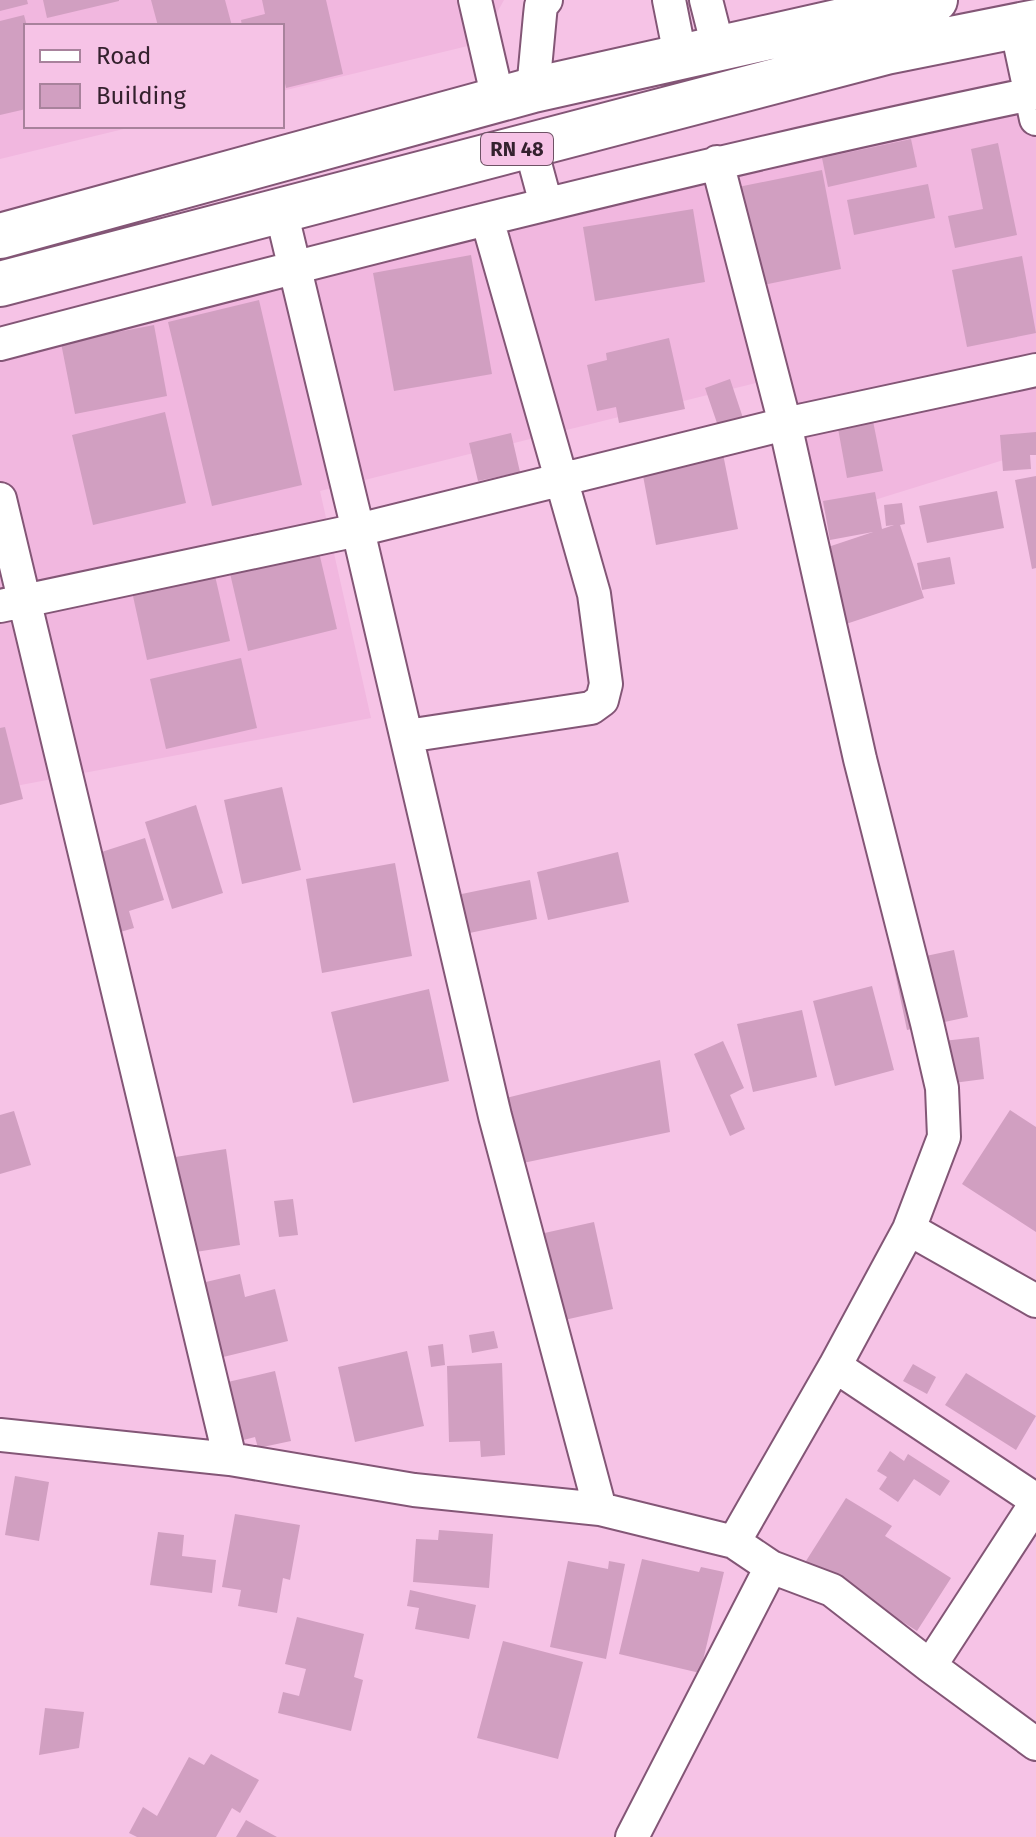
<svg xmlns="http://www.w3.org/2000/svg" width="1036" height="1837" font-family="'Fira Sans',sans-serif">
  <rect width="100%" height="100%" fill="#f6c3e6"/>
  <!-- built -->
  <path fill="#f1b7df" d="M 0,0 L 504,0 L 480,43 L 282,91 L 282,26 L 26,26 L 26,126 L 136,126 L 0,159 Z
    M 1036,104 L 1036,450 L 826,515 L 784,376 L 320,491 L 371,718 L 0,789 L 0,348 Z"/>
  <!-- building -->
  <path fill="#d19fc1" d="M 0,0 L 27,0 L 28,4 L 0,11 Z
    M 43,0 L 119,0 L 119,1 L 47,18 Z
    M 151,0 L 225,0 L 232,26 L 158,26 Z
    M 262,0 L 326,0 L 343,74 L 286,88 L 282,70 L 282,26 L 242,26 L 241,20 L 265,14 Z
    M 24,15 L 27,26 L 26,109 L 0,115 L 0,21 Z
    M 911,139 L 917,167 L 828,187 L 822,158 Z
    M 998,143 L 1017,235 L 955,248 L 948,216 L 983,209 L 971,149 Z
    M 822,170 L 841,269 L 758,286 L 738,187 Z
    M 928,184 L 935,218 L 854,235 L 847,200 Z
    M 693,209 L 705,282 L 595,301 L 583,227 Z
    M 471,255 L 492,374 L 394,391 L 373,273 Z
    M 1022,256 L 1036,333 L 967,347 L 952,270 Z
    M 259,300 L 302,485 L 212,506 L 168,322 Z
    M 154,325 L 167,396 L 75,414 L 61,343 Z
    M 669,338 L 685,409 L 619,423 L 616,407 L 597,411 L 587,365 L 607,360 L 606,353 Z
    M 730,379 L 743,418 L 718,426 L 705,388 Z
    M 165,412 L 186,503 L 93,525 L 72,435 Z
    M 872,416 L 883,471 L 847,478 L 837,423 Z
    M 1036,432 L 1036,455 L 1030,455 L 1031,469 L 1003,471 L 1000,435 Z
    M 511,433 L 520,472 L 478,481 L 469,443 Z
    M 722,449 L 738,529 L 656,545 L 641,465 Z
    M 1036,476 L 1036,568 L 1032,569 L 1015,480 Z
    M 997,491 L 1004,528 L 927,543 L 919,506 Z
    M 875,492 L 882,529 L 894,525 L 886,526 L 884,505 L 902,503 L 905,524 L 900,525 L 924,598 L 834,628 L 810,553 L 873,532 L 830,540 L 823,501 Z
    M 318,548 L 337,629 L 248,651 L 229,569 Z
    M 950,557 L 955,584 L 922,590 L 917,563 Z
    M 213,567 L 230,641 L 147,660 L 131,587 Z
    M 241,658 L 257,728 L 166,749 L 150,679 Z
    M 5,727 L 23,799 L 0,805 L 0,728 Z
    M 282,787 L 301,870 L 242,884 L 224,800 Z
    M 196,805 L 223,893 L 172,909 L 145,822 Z
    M 145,838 L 164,900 L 129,911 L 134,928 L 110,935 L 86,857 Z
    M 618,852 L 629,902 L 548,920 L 537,872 Z
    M 395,863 L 412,956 L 322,973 L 306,879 Z
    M 530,880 L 537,919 L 460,935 L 452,896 Z
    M 954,950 L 968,1017 L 907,1030 L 893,963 Z
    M 872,986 L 894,1070 L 835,1086 L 813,1001 Z
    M 429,989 L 449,1081 L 353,1103 L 331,1012 Z
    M 802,1010 L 817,1077 L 753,1092 L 737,1024 Z
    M 979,1037 L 984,1079 L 938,1085 L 934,1042 Z
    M 723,1041 L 744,1088 L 730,1095 L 745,1129 L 730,1136 L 694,1054 Z
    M 660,1060 L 670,1132 L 523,1163 L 506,1098 Z
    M 1010,1110 L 1036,1127 L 1036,1232 L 962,1184 Z
    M 14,1111 L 31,1165 L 0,1174 L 0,1115 Z
    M 226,1149 L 240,1245 L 183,1254 L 169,1158 Z
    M 293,1199 L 298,1235 L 279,1237 L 274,1201 Z
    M 594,1222 L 613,1309 L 560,1321 L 540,1234 Z
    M 240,1274 L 245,1297 L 275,1289 L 288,1341 L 215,1359 L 193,1285 Z
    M 494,1331 L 498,1348 L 472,1353 L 469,1335 Z
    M 443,1344 L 445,1365 L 431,1367 L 428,1346 Z
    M 407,1351 L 424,1426 L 355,1442 L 338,1367 Z
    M 502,1363 L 505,1455 L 481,1457 L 480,1441 L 449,1442 L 447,1366 Z
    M 913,1364 L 936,1377 L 927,1394 L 903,1381 Z
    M 275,1371 L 291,1441 L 258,1448 L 255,1437 L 232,1443 L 219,1384 Z
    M 966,1373 L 1036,1416 L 1016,1450 L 945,1405 Z
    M 890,1451 L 904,1461 L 908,1454 L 950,1481 L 940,1496 L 914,1479 L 898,1502 L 879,1489 L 887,1477 L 877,1471 Z
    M 15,1476 L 49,1482 L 39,1541 L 5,1535 Z
    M 846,1498 L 892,1526 L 885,1536 L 951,1578 L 917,1631 L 806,1561 Z
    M 235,1514 L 300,1525 L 290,1580 L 283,1578 L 277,1613 L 238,1606 L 241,1590 L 222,1587 Z
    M 439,1530 L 493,1534 L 489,1588 L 413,1582 L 416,1539 L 438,1540 Z
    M 158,1532 L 184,1535 L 182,1556 L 216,1560 L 212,1593 L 150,1585 Z
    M 642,1559 L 699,1572 L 701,1567 L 724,1572 L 700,1673 L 619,1654 Z
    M 568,1561 L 608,1569 L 609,1561 L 625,1564 L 606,1659 L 550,1647 Z
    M 410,1590 L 476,1605 L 469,1639 L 415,1629 L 419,1608 L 407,1606 Z
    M 297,1617 L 364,1634 L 354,1677 L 363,1680 L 351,1731 L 278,1713 L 283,1692 L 299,1696 L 306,1669 L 285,1664 Z
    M 503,1641 L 583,1662 L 558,1759 L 477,1738 Z
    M 45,1708 L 84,1712 L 79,1748 L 39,1755 Z
    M 211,1754 L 259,1780 L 240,1813 L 232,1808 L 216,1837 L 137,1837 L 129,1833 L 143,1807 L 157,1816 L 189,1757 L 204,1765 Z
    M 246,1820 L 277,1837 L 236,1837 Z"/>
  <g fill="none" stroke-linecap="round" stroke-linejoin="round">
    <!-- minor casing -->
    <g stroke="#835676" stroke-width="36">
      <path id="minor" d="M 475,0 L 498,99
        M 669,0 L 680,55
        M 706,0 L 718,47
        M 1016,26 L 1036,119
        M 533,90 L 540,15 L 541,6 L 546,0
        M 530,145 L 546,204
        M 717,162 L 785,424 L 860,759 L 927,1023 L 942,1088 L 944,1137 L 909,1229 L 835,1366 L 734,1542
        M 281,211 L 358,530 L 495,1116 L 600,1509
        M 0,344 C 344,254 688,165 1036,93
        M 0,499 L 230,1459
        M 0,606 L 358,530 L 785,424 L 1036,370
        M 407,736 L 591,708 L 602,700 L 606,684 L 594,594 L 487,219
        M 909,1229 L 1036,1301
        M 835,1366 L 1036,1500
        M 0,1435 L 230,1459 L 414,1490 L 600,1509 L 734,1542 L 771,1567 L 832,1590 L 930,1666 L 1036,1744
        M 930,1666 L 1036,1503
        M 632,1837 L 771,1567"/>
    </g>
    <!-- highway casing -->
    <g stroke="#835676" stroke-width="48">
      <path id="highway" d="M 0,236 L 533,90 L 935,0
        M 0,284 L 886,52 L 1036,22"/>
    </g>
    <!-- minor -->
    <use href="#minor" stroke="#fff" stroke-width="32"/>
    <!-- highway -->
    <use href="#highway" stroke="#fff" stroke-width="44"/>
  </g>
  <g text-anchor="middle" stroke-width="7" stroke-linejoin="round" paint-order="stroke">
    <!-- shield labels -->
    <rect fill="#f6c3e6" stroke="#6e5265" stroke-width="2" x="481" y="133" width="72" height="32" rx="6"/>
    <g font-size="20" font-weight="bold" fill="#34212e">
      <text x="517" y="156">RN 48</text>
    </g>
  </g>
  <!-- legend -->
  <rect x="24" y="24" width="260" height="104" fill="#f6c3e6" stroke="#a8829c" stroke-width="2"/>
  <rect x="40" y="50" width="40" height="12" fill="#ffffff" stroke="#a8829c" stroke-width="2"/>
  <text x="96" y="64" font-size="24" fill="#34212e">Road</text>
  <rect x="40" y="84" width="40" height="24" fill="#d19fc1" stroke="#a8829c" stroke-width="2"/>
  <text x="96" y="104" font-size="24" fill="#34212e">Building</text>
</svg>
